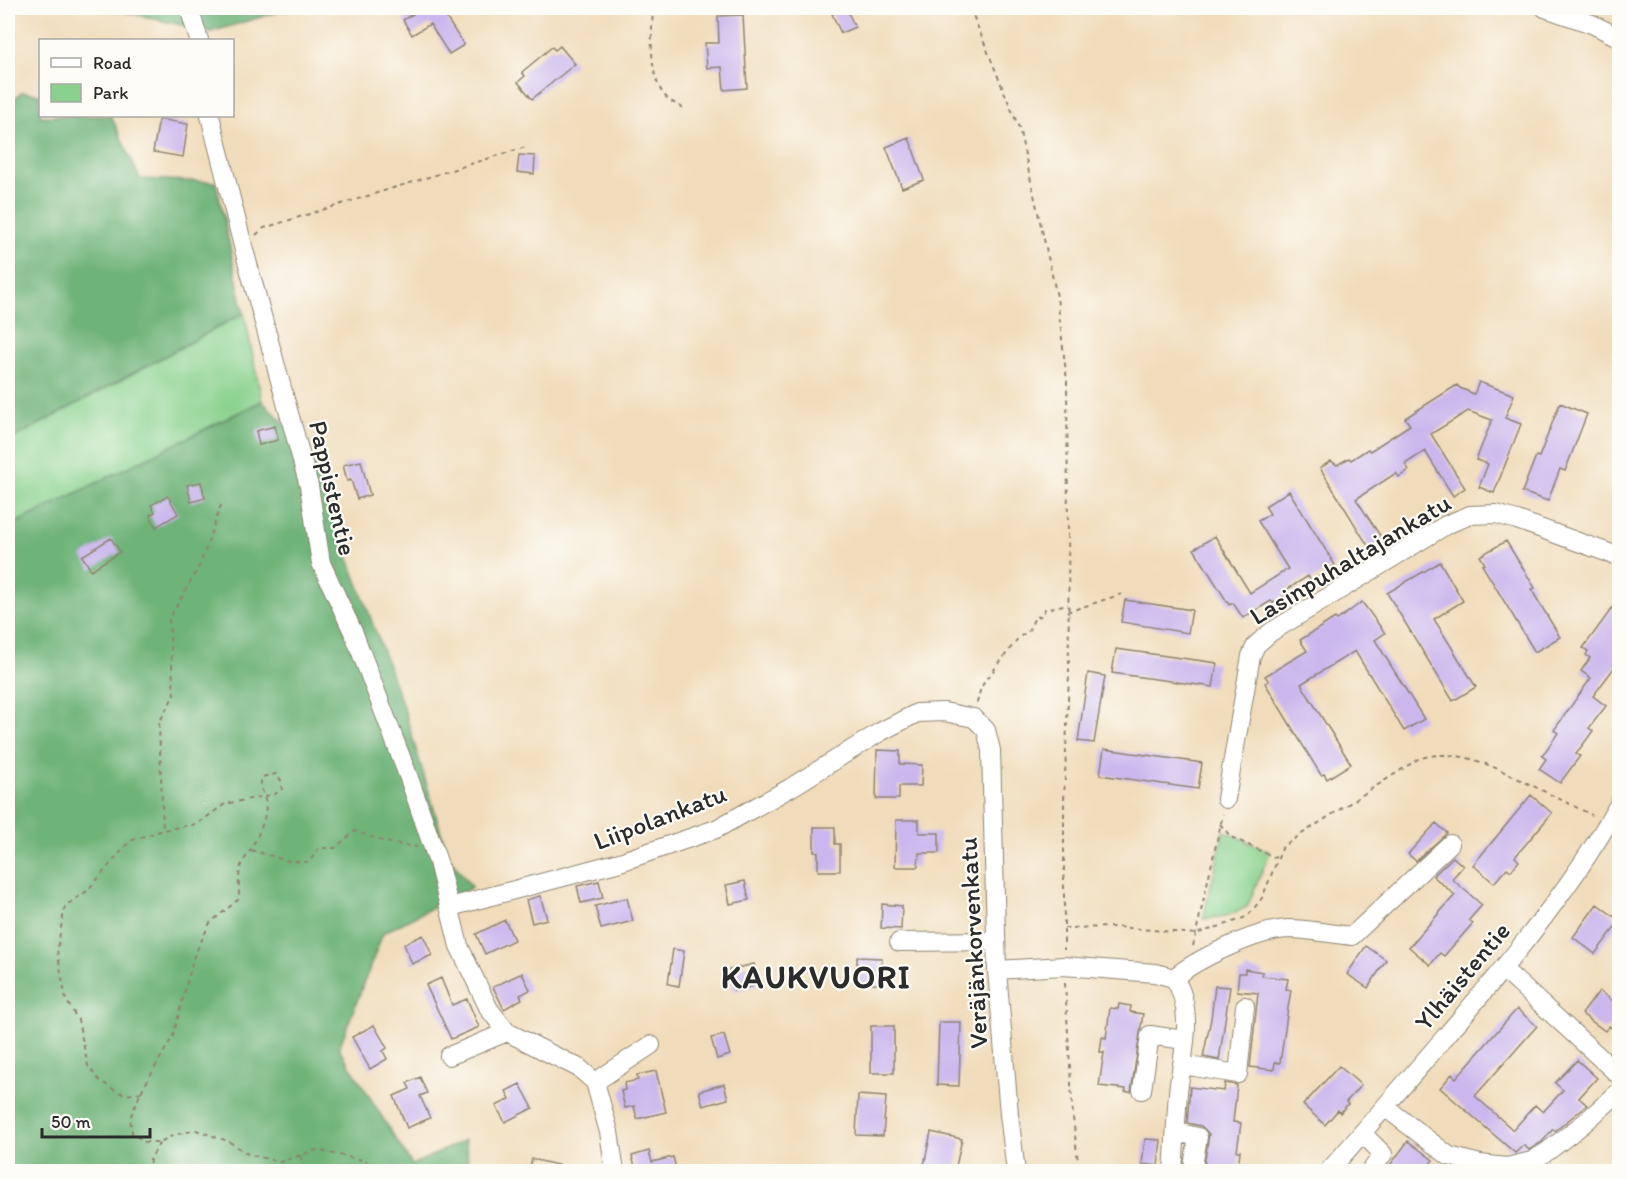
<svg xmlns="http://www.w3.org/2000/svg" width="1627" height="1179" font-family="Itim,sans-serif">
  <rect width="100%" height="100%" fill="#fdfcf7"/>
  <filter id="ink" filterUnits="userSpaceOnUse"><feTurbulence type="fractalNoise" baseFrequency=".0167" numOctaves="2"/><feDisplacementMap in="SourceGraphic" scale="12" xChannelSelector="R" yChannelSelector="G"/><feConvolveMatrix kernelMatrix="1 2 1 2 8 2 1 2 1" color-interpolation-filters="sRGB"/></filter>
  <filter id="wash" filterUnits="userSpaceOnUse"><feTurbulence type="fractalNoise" baseFrequency=".008" numOctaves="4" result="noise"/><feDisplacementMap in="SourceGraphic" scale="24" xChannelSelector="R" yChannelSelector="G"/><feGaussianBlur stdDeviation="1.35" result="paint"/><feColorMatrix in="noise" values="0 0 0 0 0 0 0 0 0 0 0 0 0 0 0 0 0 1.4 0 .05"/><feComposite in="paint" operator="in"/></filter>
  <g filter="url(#wash)">
    <rect width="100%" height="100%" fill="#f0dcba"/>
    <!-- green -->
    <path fill="#89d18d" stroke="#5a7e5c" stroke-width="1.5" d="M 244,313 L 262,401 L 8,527 L 8,441 Z
      M 1224,831 L 1270,852 L 1247,907 L 1226,916 L 1203,919 Z"/>
    <!-- forest -->
    <path fill="#6eb378" stroke="#4c6f52" stroke-width="1.5" d="M 108,8 L 291,8 L 211,32 Z
      M 22,92 L 40,94 L 40,116 L 111,116 L 140,179 L 216,182 L 244,313 L 8,441 L 8,105 Z
      M 262,401 L 308,447 L 404,709 L 448,856 L 472,887 L 383,933 L 339,1048 L 412,1165 L 465,1140 L 470,1171 L 8,1172 L 8,527 Z"/>
    <g id="blocks">
      <!-- building -->
      <path fill="#cbb7ed" d="M 422,8 L 440,8 L 464,45 L 449,54 L 430,24 L 412,35 L 403,20 Z
        M 846,8 L 855,27 L 841,33 L 832,14 Z
        M 743,15 L 747,88 L 724,90 L 722,67 L 707,68 L 705,43 L 719,43 L 718,16 Z
        M 560,46 L 575,64 L 532,99 L 518,82 L 525,76 L 522,72 L 552,47 L 555,50 Z
        M 159,119 L 188,124 L 183,157 L 153,152 Z
        M 909,138 L 924,180 L 902,188 L 886,147 Z
        M 519,155 L 535,156 L 534,174 L 517,172 Z
        M 1479,382 L 1514,395 L 1505,418 L 1521,424 L 1494,493 L 1479,487 L 1488,464 L 1476,460 L 1492,420 L 1468,411 L 1431,434 L 1465,488 L 1453,496 L 1425,451 L 1405,464 L 1409,470 L 1399,477 L 1396,473 L 1356,499 L 1383,540 L 1370,549 L 1320,468 L 1331,461 L 1337,465 L 1349,458 L 1351,460 L 1368,449 L 1370,451 L 1410,425 L 1405,418 L 1457,385 L 1460,388 L 1474,394 Z
        M 1560,403 L 1587,414 L 1565,471 L 1560,469 L 1548,501 L 1522,492 L 1536,456 L 1539,457 Z
        M 275,426 L 278,440 L 259,445 L 256,431 Z
        M 361,461 L 370,495 L 357,499 L 351,480 L 347,481 L 343,465 Z
        M 201,482 L 205,498 L 191,502 L 187,485 Z
        M 1289,491 L 1335,565 L 1311,581 L 1308,576 L 1283,592 L 1285,596 L 1273,603 L 1271,601 L 1243,618 L 1233,603 L 1229,605 L 1194,549 L 1215,536 L 1250,593 L 1288,569 L 1258,521 L 1270,514 L 1265,506 Z
        M 168,496 L 178,514 L 156,527 L 150,515 L 155,512 L 151,505 Z
        M 111,538 L 120,552 L 91,570 L 82,556 Z
        M 1506,541 L 1535,588 L 1531,589 L 1560,637 L 1535,652 L 1482,565 L 1485,564 L 1480,556 Z
        M 1440,562 L 1463,601 L 1434,619 L 1476,687 L 1453,701 L 1387,593 Z
        M 1620,597 L 1620,660 L 1593,696 L 1606,706 L 1589,728 L 1593,731 L 1576,754 L 1580,756 L 1560,783 L 1539,769 L 1546,759 L 1542,756 L 1558,733 L 1554,730 L 1591,678 L 1581,671 L 1590,658 L 1586,655 L 1588,651 L 1583,648 Z
        M 1125,600 L 1192,610 L 1188,633 L 1121,622 Z
        M 1362,602 L 1385,633 L 1375,640 L 1424,719 L 1404,731 L 1355,651 L 1301,684 L 1351,764 L 1327,779 L 1324,774 L 1321,775 L 1280,708 L 1265,683 L 1269,681 L 1265,676 L 1307,651 L 1300,640 L 1335,618 L 1337,620 Z
        M 1116,649 L 1217,663 L 1213,687 L 1112,673 Z
        M 1088,673 L 1105,676 L 1094,743 L 1078,741 Z
        M 1104,749 L 1202,763 L 1198,789 L 1100,775 Z
        M 877,750 L 900,751 L 900,764 L 922,765 L 921,786 L 899,786 L 899,799 L 876,799 Z
        M 1531,795 L 1552,813 L 1515,857 L 1519,861 L 1511,871 L 1507,868 L 1494,883 L 1473,865 Z
        M 896,820 L 919,820 L 919,833 L 939,833 L 939,853 L 919,853 L 918,867 L 895,867 Z
        M 1436,823 L 1447,833 L 1416,861 L 1408,854 Z
        M 814,827 L 835,827 L 835,844 L 840,844 L 840,871 L 818,871 L 818,852 L 814,851 Z
        M 1453,857 L 1463,866 L 1452,879 L 1482,905 L 1469,920 L 1473,923 L 1452,947 L 1444,956 L 1440,953 L 1430,965 L 1409,947 L 1455,895 L 1433,876 Z
        M 599,881 L 603,898 L 581,903 L 577,886 Z
        M 745,881 L 749,900 L 730,904 L 726,885 Z
        M 540,896 L 547,919 L 532,923 L 526,900 Z
        M 627,898 L 633,921 L 601,929 L 595,906 Z
        M 882,904 L 902,906 L 901,929 L 881,928 Z
        M 1597,904 L 1620,921 L 1595,954 L 1573,937 Z
        M 505,920 L 514,940 L 485,954 L 476,934 Z
        M 423,935 L 432,955 L 412,964 L 404,944 Z
        M 1366,946 L 1386,960 L 1368,988 L 1347,974 Z
        M 673,949 L 684,951 L 679,986 L 668,984 Z
        M 857,957 L 882,958 L 881,984 L 857,984 Z
        M 754,964 L 758,985 L 734,991 L 729,970 Z
        M 1245,969 L 1263,972 L 1262,976 L 1288,979 L 1286,989 L 1291,990 L 1288,1008 L 1280,1063 L 1275,1062 L 1274,1070 L 1250,1067 L 1258,993 L 1237,991 L 1239,973 L 1245,973 Z
        M 522,973 L 530,990 L 520,995 L 522,999 L 504,1009 L 493,987 Z
        M 441,978 L 452,1005 L 467,999 L 479,1027 L 451,1039 L 426,985 Z
        M 1215,986 L 1230,987 L 1219,1060 L 1203,1057 L 1211,1019 Z
        M 1599,991 L 1620,1006 L 1620,1035 L 1609,1026 L 1605,1031 L 1582,1014 Z
        M 1119,1004 L 1131,1006 L 1130,1012 L 1143,1014 L 1131,1092 L 1125,1092 L 1126,1089 L 1099,1086 L 1104,1052 L 1100,1052 L 1102,1037 L 1106,1038 L 1110,1008 L 1118,1009 Z
        M 1517,1009 L 1537,1026 L 1475,1096 L 1513,1130 L 1535,1105 L 1543,1112 L 1563,1090 L 1555,1083 L 1577,1060 L 1597,1078 L 1579,1098 L 1587,1105 L 1555,1131 L 1553,1129 L 1542,1142 L 1529,1150 L 1524,1145 L 1515,1153 L 1440,1088 L 1452,1074 L 1456,1078 Z
        M 939,1022 L 961,1022 L 959,1086 L 937,1085 Z
        M 374,1025 L 387,1048 L 383,1051 L 387,1059 L 370,1069 L 352,1037 Z
        M 871,1026 L 894,1026 L 894,1073 L 871,1073 Z
        M 724,1035 L 730,1055 L 717,1059 L 711,1038 Z
        M 1339,1066 L 1361,1085 L 1346,1102 L 1348,1104 L 1340,1113 L 1338,1110 L 1325,1125 L 1303,1105 Z
        M 656,1071 L 666,1112 L 637,1119 L 634,1106 L 625,1108 L 621,1091 L 625,1090 L 624,1083 L 638,1080 L 637,1075 Z
        M 420,1077 L 427,1093 L 420,1096 L 430,1118 L 407,1128 L 394,1096 L 410,1089 L 407,1083 Z
        M 1225,1083 L 1237,1085 L 1233,1122 L 1241,1123 L 1237,1151 L 1240,1151 L 1238,1168 L 1234,1167 L 1233,1172 L 1203,1172 L 1209,1134 L 1201,1126 L 1187,1123 L 1190,1087 L 1224,1091 Z
        M 520,1084 L 533,1108 L 505,1122 L 496,1106 L 510,1099 L 506,1091 Z
        M 724,1084 L 728,1099 L 703,1106 L 699,1091 Z
        M 858,1095 L 886,1097 L 883,1136 L 856,1135 Z
        M 931,1132 L 962,1139 L 955,1171 L 924,1165 Z
        M 1145,1139 L 1161,1140 L 1158,1166 L 1142,1164 Z
        M 1408,1141 L 1433,1160 L 1424,1172 L 1385,1172 Z
        M 649,1151 L 652,1162 L 673,1157 L 677,1172 L 633,1172 L 632,1168 L 635,1167 L 632,1156 Z
        M 532,1159 L 566,1167 L 566,1172 L 529,1172 Z"/>
    </g>
  </g>
  <g filter="url(#ink)">
    <use href="#blocks" fill-opacity="0" stroke="#8e8472" stroke-width="1.5"/>
    <g fill="none" stroke-linecap="round" stroke-linejoin="round">
      <!-- minor casing -->
      <g stroke="#8e8472" stroke-width="20">
        <path id="minor" d="M 189,8 L 199,40
          M 1545,8 L 1592,24 L 1620,38
          M 210,116 L 244,250 L 309,486 L 321,563 L 354,634 L 409,778 L 438,862 L 459,946 L 489,1009 L 507,1032 L 579,1068 L 595,1082 L 609,1132 L 615,1172
          M 1226,799 L 1251,656 L 1256,645 L 1271,632 L 1446,525 L 1470,515 L 1496,514 L 1517,520 L 1620,557
          M 450,907 L 620,862 L 716,829 L 790,788 L 880,732 L 917,713 L 944,712 L 974,718 L 986,730 L 991,750 L 997,970 L 1009,1114 L 1016,1172
          M 899,942 L 996,941
          M 1503,969 L 1620,1076
          M 997,970 L 1064,966 L 1155,973 L 1174,978 C 1196,959 1258,930 1288,929 C 1309,929 1331,934 1352,936 L 1450,844
          M 449,1056 L 507,1032
          M 1182,1065 L 1238,1074 L 1245,1006
          M 595,1082 L 651,1045
          M 1142,1090 L 1150,1035 L 1184,1040
          M 1385,1107 L 1449,1156 L 1480,1164 L 1507,1167 L 1532,1161 L 1548,1151 L 1583,1124 L 1620,1091
          M 1176,1132 L 1198,1137 L 1192,1172
          M 1362,1133 L 1383,1154 L 1370,1172
          M 1173,1172 C 1175,1145 1176,1119 1178,1092 C 1182,1056 1196,1011 1174,978
          M 1328,1172 C 1372,1122 1414,1073 1457,1023 C 1517,953 1575,883 1620,802"/>
      </g>
      <!-- path -->
      <path stroke="#8e8472" stroke-width="2" stroke-dasharray="4.5 4.5" stroke-linecap="butt" d="M 653,8 C 652,33 647,79 667,98 C 671,102 678,105 683,108
        M 970,8 L 1019,128 L 1057,297 L 1067,381 L 1069,675 L 1064,801 L 1064,950
        M 256,235 L 264,228 L 529,146
        M 221,505 L 200,565 L 169,619 L 174,695 L 159,723 L 163,830 L 197,824 L 225,804 L 275,794 L 282,789 L 281,780 L 276,774 L 262,777 L 260,787 C 273,808 261,829 251,849 C 248,855 243,860 241,866 C 238,876 239,888 239,899 L 210,923 L 194,956 L 173,1036 L 141,1092 L 130,1118 L 132,1133 L 145,1142 L 160,1142 L 174,1135 L 196,1130 L 228,1141 L 248,1154 L 280,1162 L 316,1150 L 367,1161
        M 1067,612 L 1122,594
        M 977,703 L 981,687 L 1019,637 L 1028,632 L 1035,617 L 1042,616 L 1045,609 L 1068,604
        M 1220,824 L 1231,837 L 1276,858
        M 251,850 L 288,861 L 309,862 L 319,848 L 335,848 L 355,831 L 385,842 L 417,847
        M 1064,928 L 1118,927 L 1196,934 L 1236,921 L 1248,916 L 1262,898 L 1283,846 L 1418,759 C 1458,746 1494,767 1529,784 C 1550,794 1571,805 1592,815
        M 1193,946 L 1223,814
        M 1065,983 L 1073,1117 L 1079,1172
        M 141,1092 L 127,1095 L 116,1091 L 99,1080 L 88,1066 L 78,1020 L 66,1000 L 57,950 L 65,906 L 87,891 L 130,841 L 163,830
        M 300,1156 L 306,1172
        M 148,1172 L 150,1160 L 160,1142"/>
      <!-- minor -->
      <use href="#minor" stroke="#fff" stroke-width="18"/>
    </g>
  </g>
  <g text-anchor="middle" stroke-width="4.5" stroke-linejoin="round" paint-order="stroke">
    <!-- street labels -->
    <g font-size="26" fill="#2b2b2b" stroke="#fdfcf7">
      <text transform="translate(333 488) rotate(77)" y="9">Pappistentie</text>
      <text transform="translate(1350 559) rotate(-31)" y="9">Lasinpuhaltajankatu</text>
      <text transform="translate(660 817) rotate(-21)" y="9">Liipolankatu</text>
      <text transform="translate(973 943) rotate(-93)" y="9">Veräjänkorvenkatu</text>
      <text transform="translate(1462 976) rotate(-50)" y="9">Ylhäistentie</text>
    </g>
    <!-- district labels -->
    <g font-size="32" font-weight="bold" letter-spacing="1.5" fill="#2b2b2b" stroke="#fdfcf7">
      <text x="816" y="988">KAUKVUORI</text>
    </g>
  </g>
  <!-- margin -->
  <rect width="1627" height="1179" fill="none" stroke="#fdfcf7" stroke-width="30"/>
  <!-- legend -->
  <rect x="39" y="39" width="195" height="78" fill="#fdfcf7" stroke="#a9a8a5" stroke-width="1.5"/>
  <rect x="51" y="58" width="30" height="9" fill="#ffffff" stroke="#a9a8a5" stroke-width="1.5"/>
  <text x="93" y="69" font-size="18" fill="#2b2b2b">Road</text>
  <rect x="51" y="84" width="30" height="18" fill="#89d18d" stroke="#a9a8a5" stroke-width="1.5"/>
  <text x="93" y="99" font-size="18" fill="#2b2b2b">Park</text>
  <!-- scale -->
  <path d="M42 1128v9h108v-9" fill="none" stroke="#2b2b2b" stroke-width="3"/>
  <text x="51" y="1128" font-size="18" fill="#2b2b2b" stroke="#fdfcf7" stroke-width="4.5" paint-order="stroke">50 m</text>
</svg>
